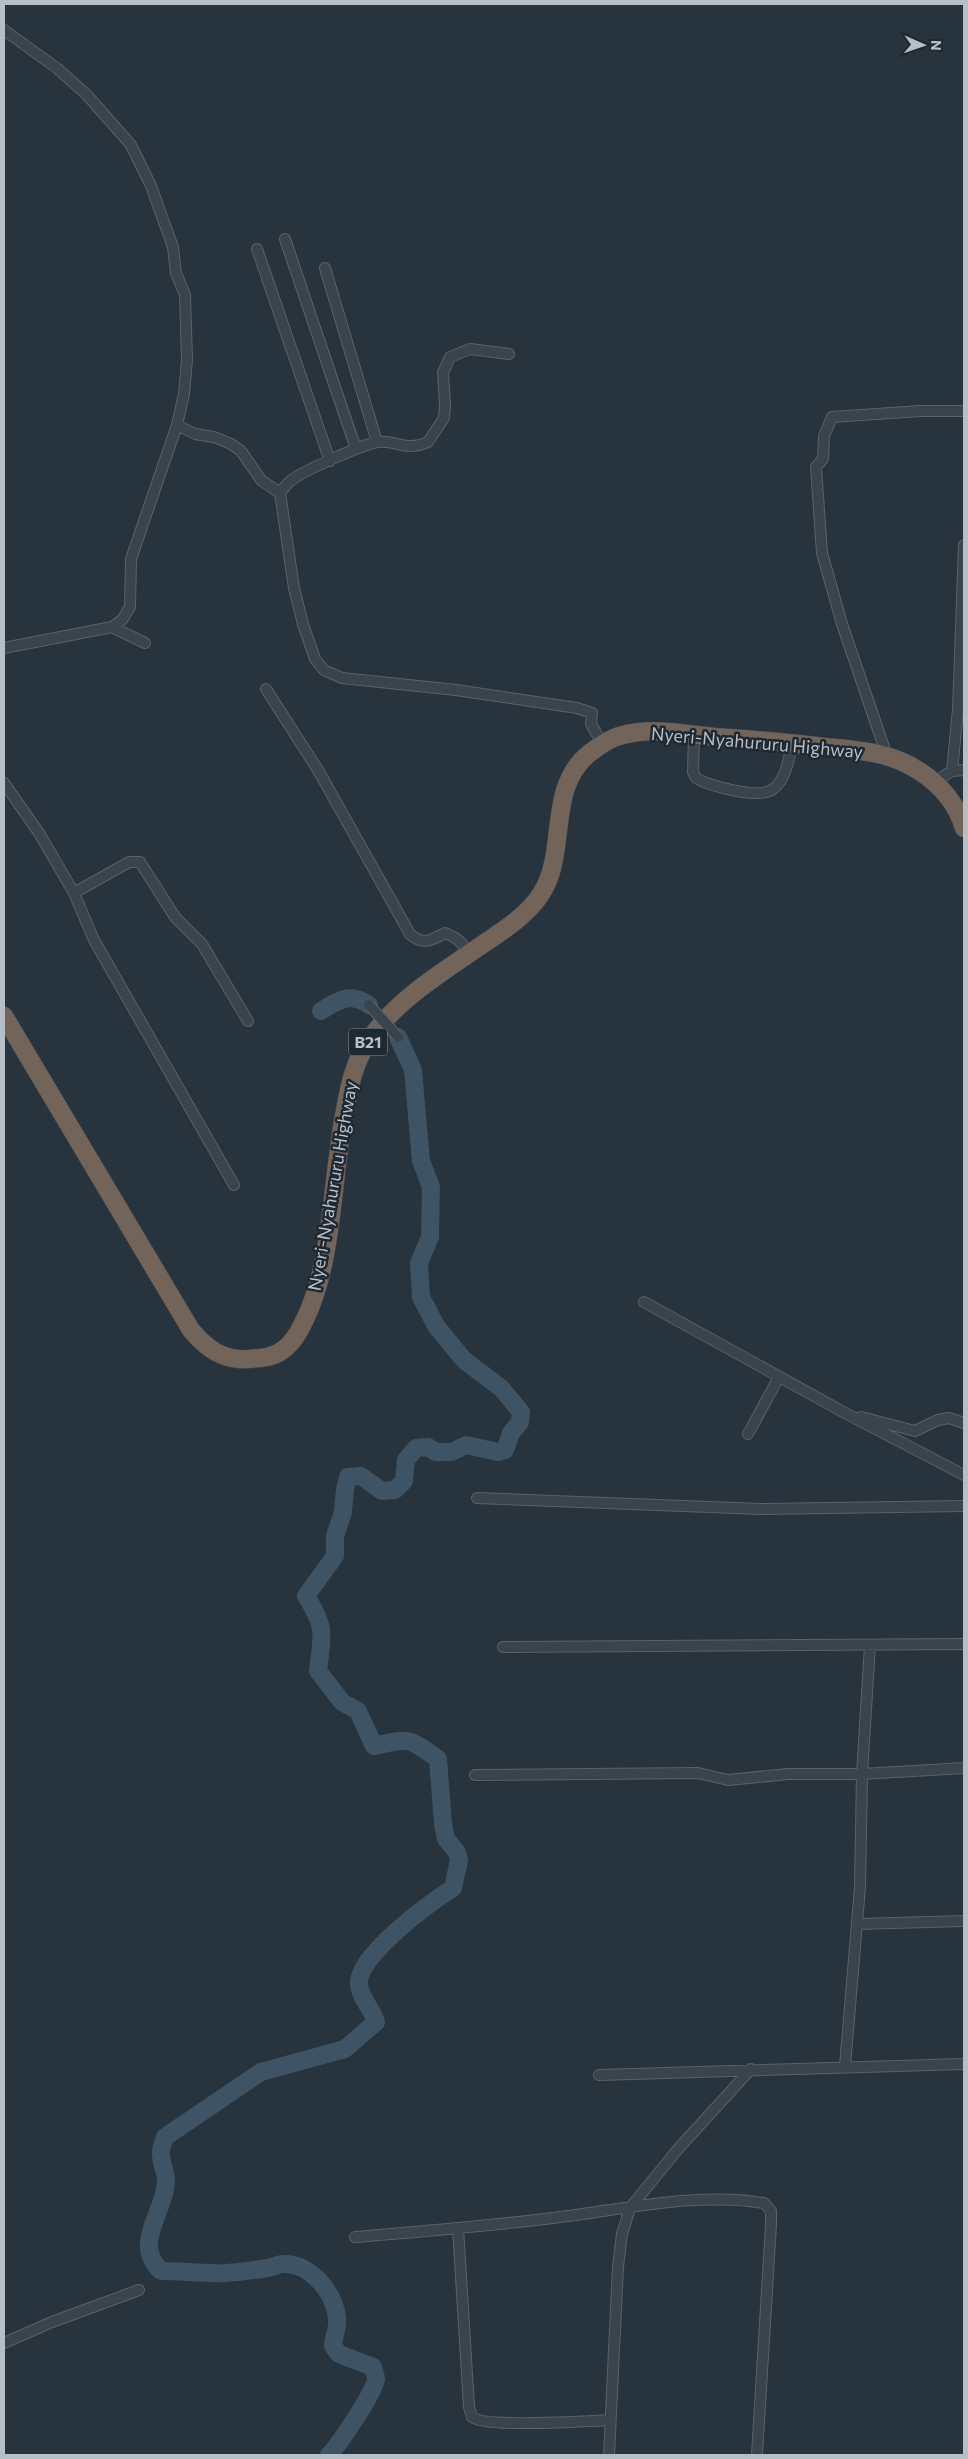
<svg xmlns="http://www.w3.org/2000/svg" width="968" height="2459" font-family="Commissioner,sans-serif">
  <rect width="100%" height="100%" fill="#27333d"/>
  <g fill="none" stroke-linecap="round" stroke-linejoin="round">
    <!-- river -->
    <path stroke="#3e5364" stroke-width="18" d="M 321,1011 C 338,1000 350,992 369,1005
      M 329,2455 C 340,2443 374,2393 376,2379 C 376,2375 374,2371 373,2367 L 339,2354 L 333,2346 C 333,2338 337,2331 337,2324 C 339,2297 311,2262 283,2264 C 278,2264 273,2267 268,2268 C 255,2270 240,2272 226,2273 C 204,2274 182,2271 161,2271 C 132,2244 164,2213 166,2183 C 167,2173 160,2162 161,2152 C 161,2147 164,2141 165,2137 L 261,2072 L 345,2049 L 376,2022 C 372,2008 359,1997 359,1983 C 358,1955 431,1902 453,1888 L 459,1860 L 457,1852 L 446,1839 L 443,1824 L 438,1759 C 408,1737 410,1738 374,1746 L 358,1711 L 342,1702 L 318,1671 C 322,1635 327,1629 306,1596 L 335,1556 L 335,1536 L 343,1512 L 345,1489 L 348,1477 L 361,1476 L 382,1491 L 395,1490 L 404,1481 L 406,1460 L 416,1448 L 428,1447 L 436,1452 L 452,1452 L 466,1445 L 498,1452 L 505,1450 L 511,1433 L 520,1422 L 521,1412 L 501,1388 L 464,1360 L 436,1326 L 421,1297 L 419,1263 L 430,1237 L 431,1187 L 421,1161 L 413,1070 L 398,1037"/>
    <!-- street casing -->
    <g stroke="#58626b" stroke-width="12">
      <path id="street" d="M 4,30 L 58,69 L 87,95 L 131,145 L 151,186 L 173,247 L 176,273 L 185,295 L 187,360 L 184,394 L 177,425 L 131,559 L 130,607 L 122,620 L 112,627 L 4,648
        M 285,239 L 356,449
        M 257,249 L 330,461
        M 325,268 L 377,442
        M 177,425 L 195,434 L 214,437 L 231,444 L 241,451 L 261,480 L 280,493 C 284,488 287,483 293,479 C 306,470 363,444 378,442 C 398,440 405,452 428,442 L 444,418 L 445,406 L 443,373 L 450,357 L 470,349 L 509,354
        M 280,493 L 294,588 L 303,624 L 315,659 L 324,670 L 342,678 L 456,690 L 577,708 L 592,713 L 591,724 L 603,745
        M 112,627 L 145,643
        M 266,689 L 318,770 L 410,934 C 423,946 432,940 445,933 C 457,938 463,942 468,954
        M 694,735 L 693,772 L 696,778 C 709,786 760,800 773,789 C 786,780 789,758 792,743
        M 887,756 L 842,624 L 822,553 L 816,467 L 823,459 L 824,436 L 832,417 L 920,411 L 964,411
        M 952,771 L 958,709 L 964,545
        M 934,782 L 952,771 L 964,770
        M 4,783 L 39,833 L 74,893 L 94,940 L 234,1185
        M 74,893 L 129,862 L 140,862 L 175,917 L 202,944 L 248,1021
        M 644,1302 L 845,1413 L 964,1475
        M 861,1417 L 915,1431 L 938,1420 L 949,1418 L 964,1423
        M 748,1434 L 779,1377
        M 477,1498 L 761,1509 L 964,1506
        M 503,1647 L 964,1644
        M 475,1775 L 698,1773 L 728,1780 L 788,1774 L 862,1774 L 964,1768
        M 858,1924 L 964,1921
        M 845,2066 L 860,1887 L 862,1774 L 870,1646
        M 599,2075 L 964,2064
        M 458,2228 L 469,2407 L 472,2417 C 484,2428 589,2421 610,2420
        M 355,2237 C 424,2231 492,2226 560,2217 C 626,2209 698,2192 764,2203 L 771,2211 L 771,2224 L 757,2455
        M 4,2343 L 52,2322 L 139,2290
        M 609,2455 L 618,2267 L 622,2234 L 630,2208 L 678,2149 L 751,2069"/>
    </g>
    <!-- highway casing -->
    <g stroke="#454f58" stroke-width="19">
      <path id="highway" d="M 4,1016 L 191,1330 C 206,1348 223,1361 248,1359 C 261,1358 272,1358 283,1350 C 295,1341 301,1328 307,1315 C 333,1258 332,1179 344,1116 C 349,1087 354,1060 372,1036 C 396,1002 436,976 470,953 C 494,936 525,919 541,894 C 569,851 545,787 591,752 C 599,746 612,737 623,735 C 652,727 685,734 715,737 C 751,739 788,743 825,747 C 845,749 866,750 886,756 C 897,759 910,765 919,771 C 940,784 957,804 964,828"/>
    </g>
    <!-- street -->
    <use href="#street" stroke="#3a444d" stroke-width="10"/>
    <!-- highway -->
    <use href="#highway" stroke="#726458" stroke-width="18"/>
    <!-- street-bridge casing -->
    <g stroke="#58626b" stroke-width="12" stroke-linecap="butt">
      <path id="street-bridge" d="M 369,1005 L 398,1037"/>
    </g>
    <!-- street-bridge -->
    <use href="#street-bridge" stroke="#3a444d" stroke-width="10"/>
  </g>
  <g text-anchor="middle" stroke-width="5" stroke-linejoin="round" paint-order="stroke">
    <!-- shield labels -->
    <rect fill="#1f2932" stroke="#89929b" stroke-width="1" x="349" y="1028.5" width="38" height="27" rx="4"/>
    <g font-size="16" font-weight="bold" fill="#b6bfc8">
      <text x="368" y="1048">B21</text>
    </g>
    <!-- street labels -->
    <g font-size="18" fill="#b6bfc8" stroke="#1f2932">
      <text transform="translate(757 743) rotate(5)" y="6">Nyeri-Nyahururu Highway</text>
      <text transform="translate(333 1186) rotate(-80)" y="6">Nyeri-Nyahururu Highway</text>
    </g>
  </g>
  <!-- border -->
  <rect width="968" height="2459" fill="none" stroke="#b6bfc8" stroke-width="10"/>
  <!-- north arrow -->
  <g transform="translate(923 45) rotate(92)" stroke="#1f2932" stroke-width="4" paint-order="stroke">
  <path d="M0-4L9 19L0 12L-9 19Z" fill="#b6bfc8"/>
  <text y="-8" font-size="14" font-weight="bold" text-anchor="middle" fill="#b6bfc8">N</text>
  </g>
</svg>
